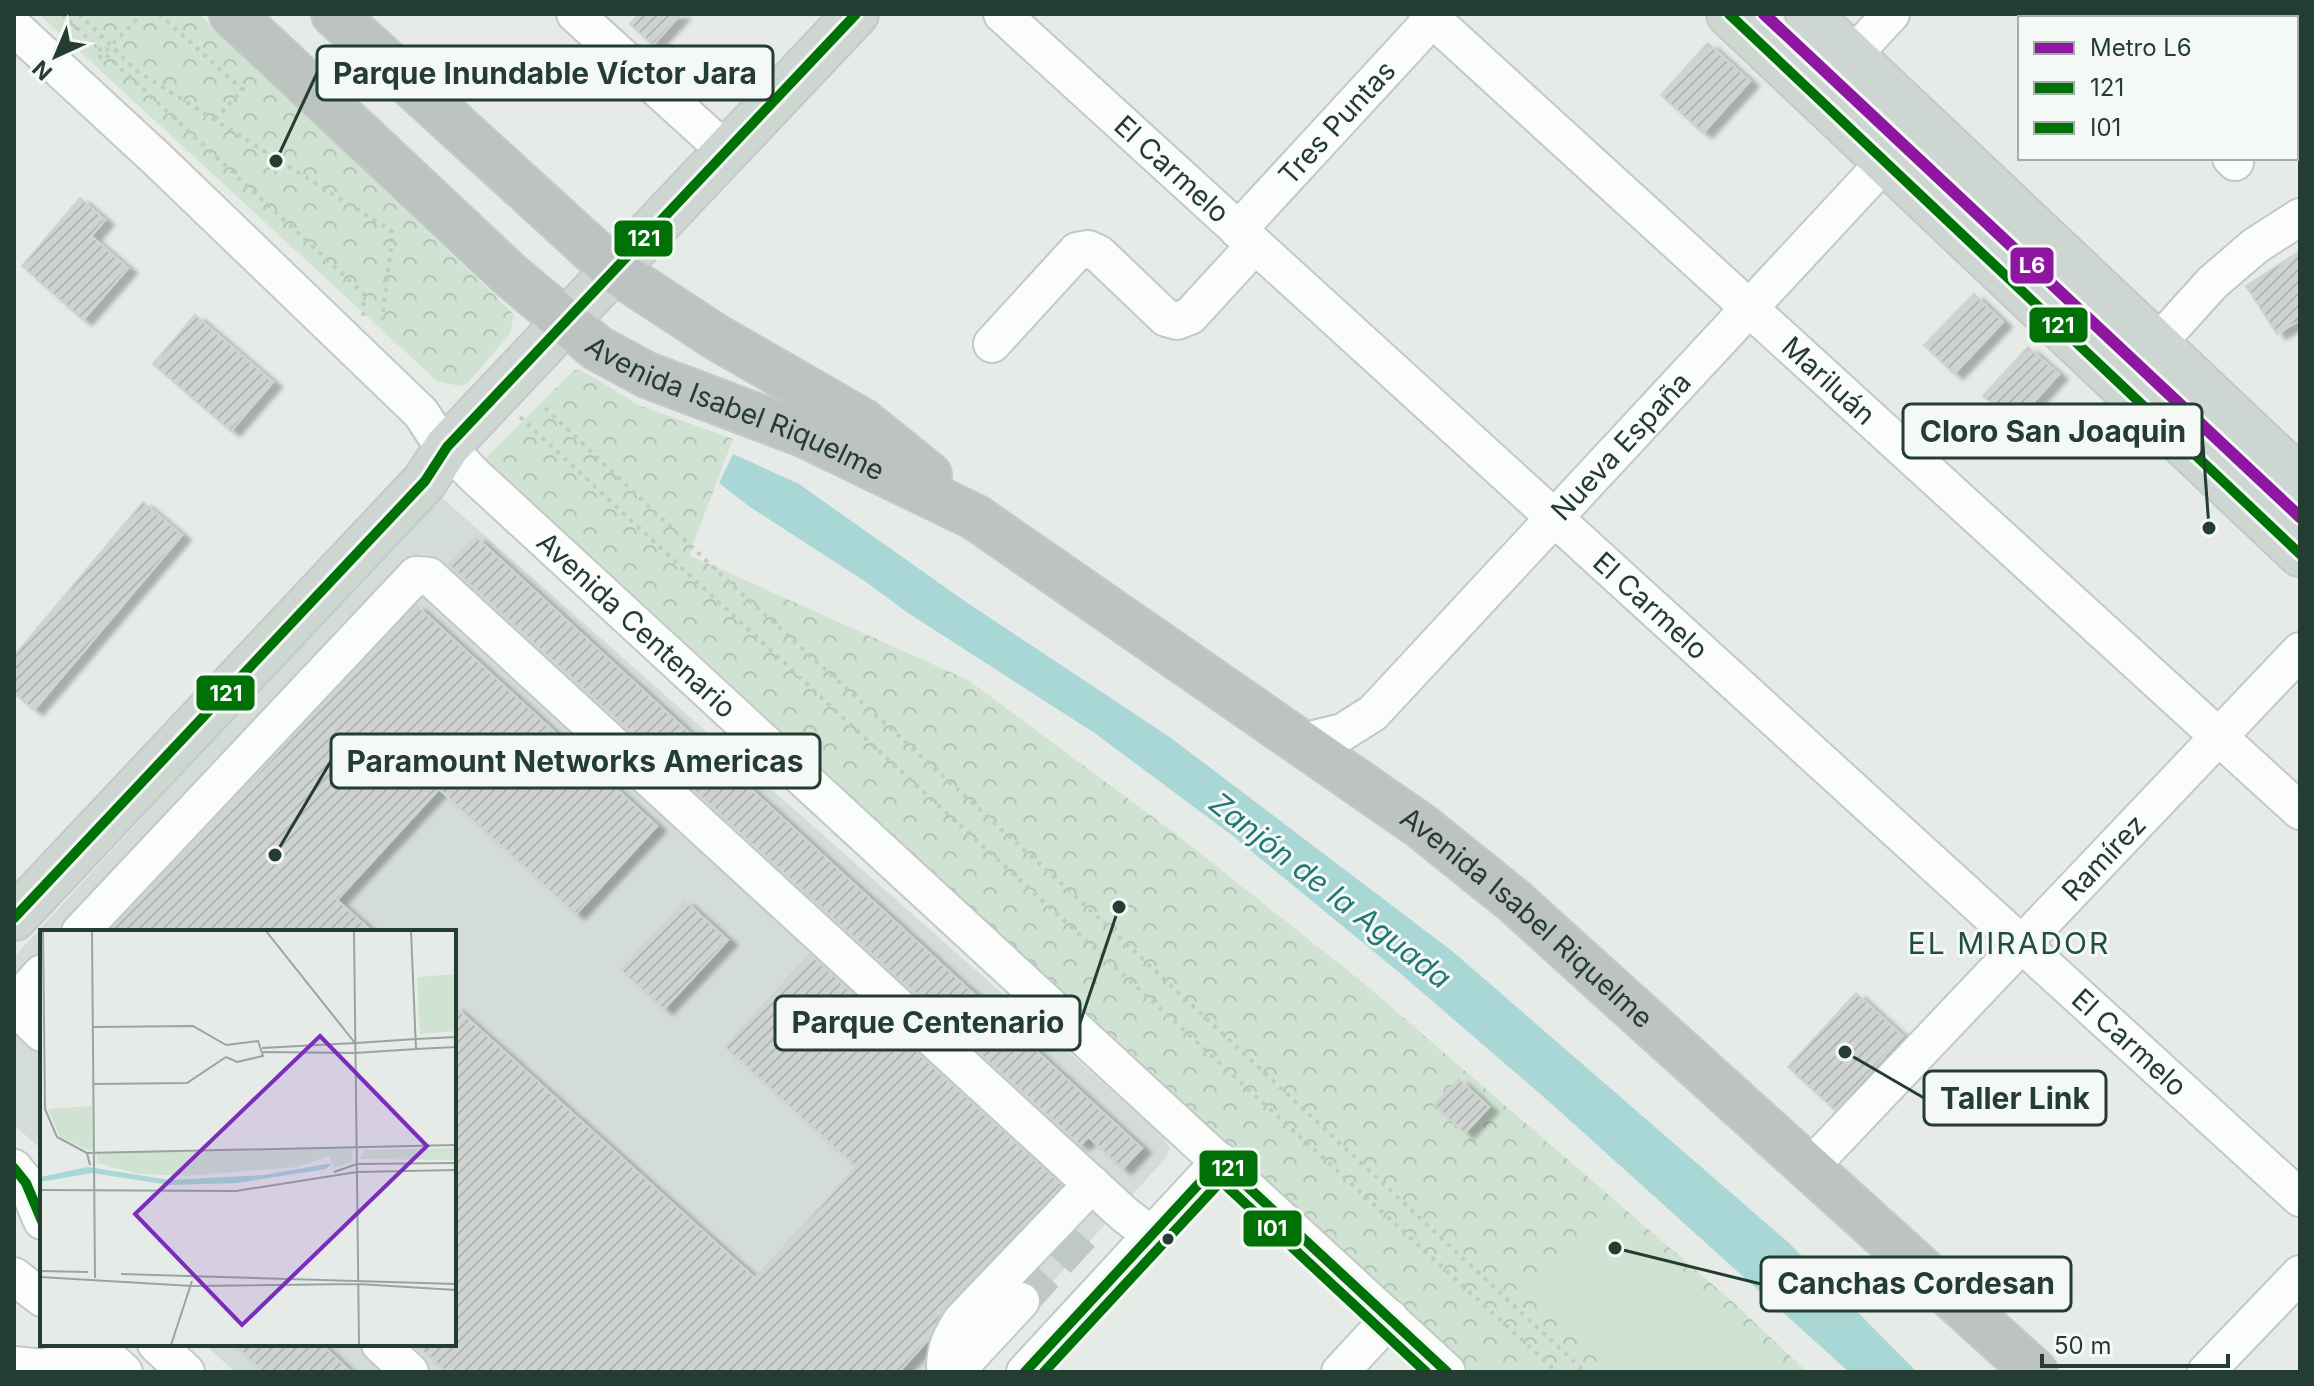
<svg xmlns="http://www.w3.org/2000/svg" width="2314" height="1386" font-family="Inter,sans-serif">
  <defs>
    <pattern id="park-crowns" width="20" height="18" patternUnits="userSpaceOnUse" patternTransform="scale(2)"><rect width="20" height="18" fill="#d0e3d2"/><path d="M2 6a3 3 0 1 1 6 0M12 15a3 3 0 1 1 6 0" fill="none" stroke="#b2c4b5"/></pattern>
    <pattern id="building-hatch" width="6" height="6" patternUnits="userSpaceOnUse" patternTransform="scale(2)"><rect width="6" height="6" fill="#cfd3d1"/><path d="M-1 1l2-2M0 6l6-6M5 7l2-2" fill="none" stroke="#b2b6b4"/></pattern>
    <filter id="shadow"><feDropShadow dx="9" dy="5" stdDeviation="2" flood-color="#0004"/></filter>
  </defs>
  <rect width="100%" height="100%" fill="#e6ebe8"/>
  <!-- built -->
  <path fill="#d4dcd7" d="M 439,495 L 1163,1136 L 1170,1149 L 1164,1160 L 970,1372 L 235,1372 L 204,1344 L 454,1344 L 454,932 L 42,932 L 42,1150 L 14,1125 L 14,957 Z"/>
  <!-- park -->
  <path fill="url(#park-crowns)" d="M 39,14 L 199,14 L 509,309 L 514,316 L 510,334 L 468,383 L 459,386 L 437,381 Z
    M 579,369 L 639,405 L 733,439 L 689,555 L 968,680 L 1176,834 L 1361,981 L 1735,1304 L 1807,1372 L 1471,1372 L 487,462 L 486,458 L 573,371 Z"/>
  <!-- pitch -->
  <path fill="#d0e3d2" d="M 1612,1206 L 1794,1372 L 1616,1372 L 1529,1291 Z"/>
  <!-- water -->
  <path fill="#a8d7d5" d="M 733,454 L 799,484 L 966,602 L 1171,738 L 1452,951 L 1789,1243 L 1917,1372 L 1849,1372 L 1554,1106 L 1401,974 L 1233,836 L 1096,734 L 908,613 L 866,582 L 750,507 L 719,483 Z"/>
  <!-- building -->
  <path fill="url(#building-hatch)" stroke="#ced4d1" stroke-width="2" filter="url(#shadow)" d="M 639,14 L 681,14 L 653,45 L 630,24 Z
    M 1708,43 L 1750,81 L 1703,133 L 1661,95 Z
    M 80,198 L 105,220 L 91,236 L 128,268 L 83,320 L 22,266 Z
    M 2300,251 L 2300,320 L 2277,334 L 2246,286 Z
    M 1974,294 L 2003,322 L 1954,374 L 1924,345 Z
    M 195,315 L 273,382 L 231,431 L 153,364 Z
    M 2028,347 L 2059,374 L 2014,424 L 1983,396 Z
    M 143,502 L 182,535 L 34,710 L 14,693 L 14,656 Z
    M 476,537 L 1142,1148 L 1122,1169 L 1089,1137 L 1080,1145 L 449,565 Z
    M 416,605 L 657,826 L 576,914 L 439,789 L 337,900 L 373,932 L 109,932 Z
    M 685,901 L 728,940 L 664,1009 L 621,970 Z
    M 810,954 L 1062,1185 L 946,1306 L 928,1340 L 899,1372 L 446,1372 L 415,1344 L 454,1344 L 454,1006 L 755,1278 L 856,1167 L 725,1047 Z
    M 1856,993 L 1903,1036 L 1835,1110 L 1788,1067 Z
    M 1459,1079 L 1489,1107 L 1465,1133 L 1434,1105 Z
    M 233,1344 L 321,1344 L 351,1372 L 264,1372 Z"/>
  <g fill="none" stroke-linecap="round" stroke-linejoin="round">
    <!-- minor-tunnel -->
    <path stroke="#bfc8c4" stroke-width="36" stroke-dasharray="36 18" stroke-linecap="butt" d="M 1021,1301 L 1090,1225"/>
    <!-- minor casing -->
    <g stroke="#c3c8c5" stroke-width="40">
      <g id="minor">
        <path d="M 575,14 L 726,151"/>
        <path id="s1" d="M 1002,14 L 2300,1198"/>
        <path id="s2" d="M 1427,14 L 2300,811"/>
        <path d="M 2079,14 L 2083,18"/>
        <path id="s3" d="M 14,27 L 157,159 L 421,413 L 434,433 L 474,475 L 1447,1372"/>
        <path d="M 1852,56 L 1891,14"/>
        <path d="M 2231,158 L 2235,162"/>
        <path id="s4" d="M 1238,230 L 1437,14"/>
        <path d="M 992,344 L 1077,251 L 1088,249 L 1099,254 L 1166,318 L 1177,321 L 1190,316 L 1255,245"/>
        <path d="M 2157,344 L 2212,283 L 2255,246 L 2300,217"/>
        <path id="s5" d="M 1302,742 L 1343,732 L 1373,713 L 1922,122"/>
        <path d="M 80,932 L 416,575 L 429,576 L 1124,1214 L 1151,1235"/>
        <path d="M 42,973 C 16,1001 12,1006 42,1033"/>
        <path d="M 14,1168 L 26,1183 L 42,1221"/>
        <path id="s6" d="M 1809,1168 L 2300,651"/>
        <path d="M 14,1276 L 42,1298"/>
        <path d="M 94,1344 L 124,1372"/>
        <path d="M 156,1344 L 186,1372"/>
        <path d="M 380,1344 L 410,1372"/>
        <path d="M 14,1365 L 44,1368 L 100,1350"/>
        <path d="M 951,1372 L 945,1367 C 945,1348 951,1337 961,1321 L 1092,1184"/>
        <path d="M 955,1372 L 1021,1301"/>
        <path d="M 1025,1372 L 1220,1161"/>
        <path d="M 1340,1372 L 1390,1318"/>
        <path d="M 2206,1372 L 2300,1274"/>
      </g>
    </g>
    <!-- major casing -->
    <g stroke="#c2cac6" stroke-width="48">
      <path id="major" d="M 1729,14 L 2300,554
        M 1808,14 L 2300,479
        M 14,918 L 425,481 L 447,447 L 856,14"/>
    </g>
    <!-- highway casing -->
    <g stroke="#c2cac6" stroke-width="48">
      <g id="highway">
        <path id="s7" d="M 232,14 L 509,274 L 597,348 L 647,375 L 803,434 L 975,517 L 1421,826 L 1513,900 L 2035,1372"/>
        <path d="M 334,14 L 614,270 L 716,337 L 862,421 L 929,475"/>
      </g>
    </g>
    <!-- path -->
    <path stroke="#c2cac6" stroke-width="4" stroke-dasharray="4 6" stroke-linecap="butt" d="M 62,14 L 364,294 L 363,316
      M 79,14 L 137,71 L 393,232 L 382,320
      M 159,14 L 243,90 L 214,120
      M 99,58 L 142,14
      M 545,408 L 730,583 L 1074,895 L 1585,1372
      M 520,417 L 866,739 L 1557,1372"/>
    <!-- minor -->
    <use href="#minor" stroke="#fbfcfc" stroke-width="36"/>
    <!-- major -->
    <use href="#major" stroke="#ced6d2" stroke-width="44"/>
    <!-- highway -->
    <use href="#highway" stroke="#bcc3c0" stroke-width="44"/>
    <!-- bus-1 casing -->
    <g stroke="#f4f9f6" stroke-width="16">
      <path id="bus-1" d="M 1729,14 L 2300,554
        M 14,918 L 425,481 L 447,447 L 856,14
        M 14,1168 L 26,1183 L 42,1221
        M 1025,1372 L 1220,1161 L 1447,1372"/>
    </g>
    <!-- bus-2 casing -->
    <g stroke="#f4f9f6" stroke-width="16">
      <path id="bus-2" d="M 1044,1372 L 1221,1181 L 1426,1372"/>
    </g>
    <!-- bus-1 -->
    <use href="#bus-1" stroke="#007106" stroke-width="10"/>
    <!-- bus-2 -->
    <use href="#bus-2" stroke="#007106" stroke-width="10"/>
    <!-- metro-1 casing -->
    <g stroke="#f4f9f6" stroke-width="18">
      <path id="metro-1" d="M 1764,14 L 2300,517"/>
    </g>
    <!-- metro-1 -->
    <use href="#metro-1" stroke="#8e16a1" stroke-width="12"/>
  </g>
  <!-- markers -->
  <circle fill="#243d32" stroke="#f4f9f6" stroke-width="3" cx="1168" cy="1239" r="7"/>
  <g text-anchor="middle" stroke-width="6" stroke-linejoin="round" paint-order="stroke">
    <!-- street labels -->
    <g font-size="28" fill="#243d32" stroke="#f4f9f6">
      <text dy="10" stroke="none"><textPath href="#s4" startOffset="146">Tres Puntas</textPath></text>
      <text dy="10" stroke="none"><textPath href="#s1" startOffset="230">El Carmelo</textPath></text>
      <text dy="10" stroke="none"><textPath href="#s2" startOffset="544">Mariluán</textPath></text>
      <text dy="10" stroke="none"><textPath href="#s7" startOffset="646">Avenida Isabel Riquelme</textPath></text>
      <text dy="10" stroke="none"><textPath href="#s5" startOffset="442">Nueva España</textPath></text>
      <text dy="10" stroke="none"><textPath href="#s1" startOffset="878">El Carmelo</textPath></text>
      <text dy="10" stroke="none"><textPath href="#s3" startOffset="864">Avenida Centenario</textPath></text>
      <text dy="10" stroke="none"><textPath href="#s6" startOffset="428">Ramírez</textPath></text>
      <text dy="10" stroke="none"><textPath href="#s7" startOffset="1592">Avenida Isabel Riquelme</textPath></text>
      <text dy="10" stroke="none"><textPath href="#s1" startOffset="1526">El Carmelo</textPath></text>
    </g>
    <!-- water labels -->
    <g font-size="30" font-style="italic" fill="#207776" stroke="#f4f9f6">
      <text transform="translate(1330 891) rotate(38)" y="10">Zanjón de la Aguada</text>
    </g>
    <!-- neighbourhood labels -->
    <g font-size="30" letter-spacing="2" fill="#204f3b" stroke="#f4f9f6">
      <text x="2009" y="954">EL MIRADOR</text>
    </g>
  </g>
  <!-- overview -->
  <g transform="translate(40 930)">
    <rect width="416" height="416" fill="#e6ebe8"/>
    <path d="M 52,176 L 53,219 L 50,221 L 20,207 L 8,179 ZM 313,217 L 312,232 L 294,238 L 289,226 L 257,237 L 147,246 L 98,244 L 57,233 L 57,222 ZM 416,218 L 416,230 L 320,229 L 323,220 Z" fill="#d0e3d2"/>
    <path d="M 416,44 L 416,101 L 380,104 L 377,47 ZM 165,231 L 165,245 L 102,243 L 102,232 Z" fill="#d0e3d2"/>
    <path d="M 292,233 L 286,239 L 197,253 L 129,255 L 52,243 L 0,252 L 0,247 L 48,237 L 130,250 L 224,245 Z" fill="#a8d7d5"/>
    <path fill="none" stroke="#98a59f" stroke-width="2" d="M 3,1 L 5,179 L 17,207 L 47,223 L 50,235M 52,1 L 55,348M 226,1 L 315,113M 314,1 L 319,415M 53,97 L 153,96 L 186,115M 376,109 L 416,107M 316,113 L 376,109M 222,118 L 315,113M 376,119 L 416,117M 223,122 L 315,123M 315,123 L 376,119 L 371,1M 186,127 L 197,132 L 223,126 L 218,111 L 186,115M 54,154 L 147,153 L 186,127M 47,223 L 416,215M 294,242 L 317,234 L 416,233M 0,260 L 196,261 L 317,242 L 416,240M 0,341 L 48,342M 81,344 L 416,354M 0,347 L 152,356 L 318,354 L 416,360M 131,415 L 152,351"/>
    <path fill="#7b2cbf" fill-opacity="0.15" stroke="#7b2cbf" stroke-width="4" d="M 280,106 L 387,216 L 202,395 L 95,284 Z"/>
    <rect width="416" height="416" fill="none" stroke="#243d32" stroke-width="4"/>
  </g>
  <!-- callouts -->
  <path fill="none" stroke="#243d32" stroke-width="3" d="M276 161L317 73M2209 528L2202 431M275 855L331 761M1119 907L1080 1023M1845 1052L1924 1098M1615 1248L1761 1284"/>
  <g fill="#243d32" stroke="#f4f9f6" stroke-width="3">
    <circle cx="276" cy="161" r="8"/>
    <circle cx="2209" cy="528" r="8"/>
    <circle cx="275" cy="855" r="8"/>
    <circle cx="1119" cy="907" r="8"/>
    <circle cx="1845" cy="1052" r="8"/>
    <circle cx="1615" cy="1248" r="8"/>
  </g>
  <g fill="#f4f9f6" stroke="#243d32" stroke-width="3">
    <rect x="317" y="46" width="456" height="54" rx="8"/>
    <rect x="1903" y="404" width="299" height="54" rx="8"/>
    <rect x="331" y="734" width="489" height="54" rx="8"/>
    <rect x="775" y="996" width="305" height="54" rx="8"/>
    <rect x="1924" y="1071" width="182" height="54" rx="8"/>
    <rect x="1761" y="1257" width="310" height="54" rx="8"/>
  </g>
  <g font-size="30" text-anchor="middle" font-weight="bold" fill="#243d32">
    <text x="545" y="84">Parque Inundable Víctor Jara</text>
    <text x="2053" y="442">Cloro San Joaquin</text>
    <text x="575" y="772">Paramount Networks Americas</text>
    <text x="928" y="1033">Parque Centenario</text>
    <text x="2015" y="1109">Taller Link</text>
    <text x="1916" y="1294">Canchas Cordesan</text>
  </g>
  <g stroke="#f4f9f6" stroke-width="3">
    <rect x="613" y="219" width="61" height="39" rx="8" fill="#007106"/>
    <rect x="2009" y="246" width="46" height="39" rx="8" fill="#8e16a1"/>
    <rect x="2028" y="306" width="61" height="38" rx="8" fill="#007106"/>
    <rect x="195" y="674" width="61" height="38" rx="8" fill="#007106"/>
    <rect x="1198" y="1149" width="61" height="39" rx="8" fill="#007106"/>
    <rect x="1242" y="1209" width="61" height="39" rx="8" fill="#007106"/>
  </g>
  <g font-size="22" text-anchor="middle" font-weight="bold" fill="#fff">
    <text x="644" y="246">121</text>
    <text x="2032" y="273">L6</text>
    <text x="2058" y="333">121</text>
    <text x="226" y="701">121</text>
    <text x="1228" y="1176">121</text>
    <text x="1272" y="1236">I01</text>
  </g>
  <!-- border -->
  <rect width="2314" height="1386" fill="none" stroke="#243d32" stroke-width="32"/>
  <!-- legend -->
  <rect x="2018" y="16" width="280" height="144" fill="#f4f9f6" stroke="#a1aea8" stroke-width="2"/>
  <rect x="2034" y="42" width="40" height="12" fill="#8e16a1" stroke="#a1aea8" stroke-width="2"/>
  <text x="2090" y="56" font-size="24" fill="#243d32">Metro L6</text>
  <rect x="2034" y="82" width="40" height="12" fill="#007106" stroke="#a1aea8" stroke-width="2"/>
  <text x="2090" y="96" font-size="24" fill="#243d32">121</text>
  <rect x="2034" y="122" width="40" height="12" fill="#007106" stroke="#a1aea8" stroke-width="2"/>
  <text x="2090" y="136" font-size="24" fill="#243d32">I01</text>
  <!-- north arrow -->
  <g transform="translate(56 56) rotate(224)" stroke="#f4f9f6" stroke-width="6" paint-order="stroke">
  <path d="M0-6L14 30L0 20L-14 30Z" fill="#243d32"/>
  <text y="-12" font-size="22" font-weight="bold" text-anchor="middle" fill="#243d32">N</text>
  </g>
  <!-- scale -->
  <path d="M2042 1354v12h186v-12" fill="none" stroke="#243d32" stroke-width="4"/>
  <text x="2054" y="1354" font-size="24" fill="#243d32" stroke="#f4f9f6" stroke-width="6" paint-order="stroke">50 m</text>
</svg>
